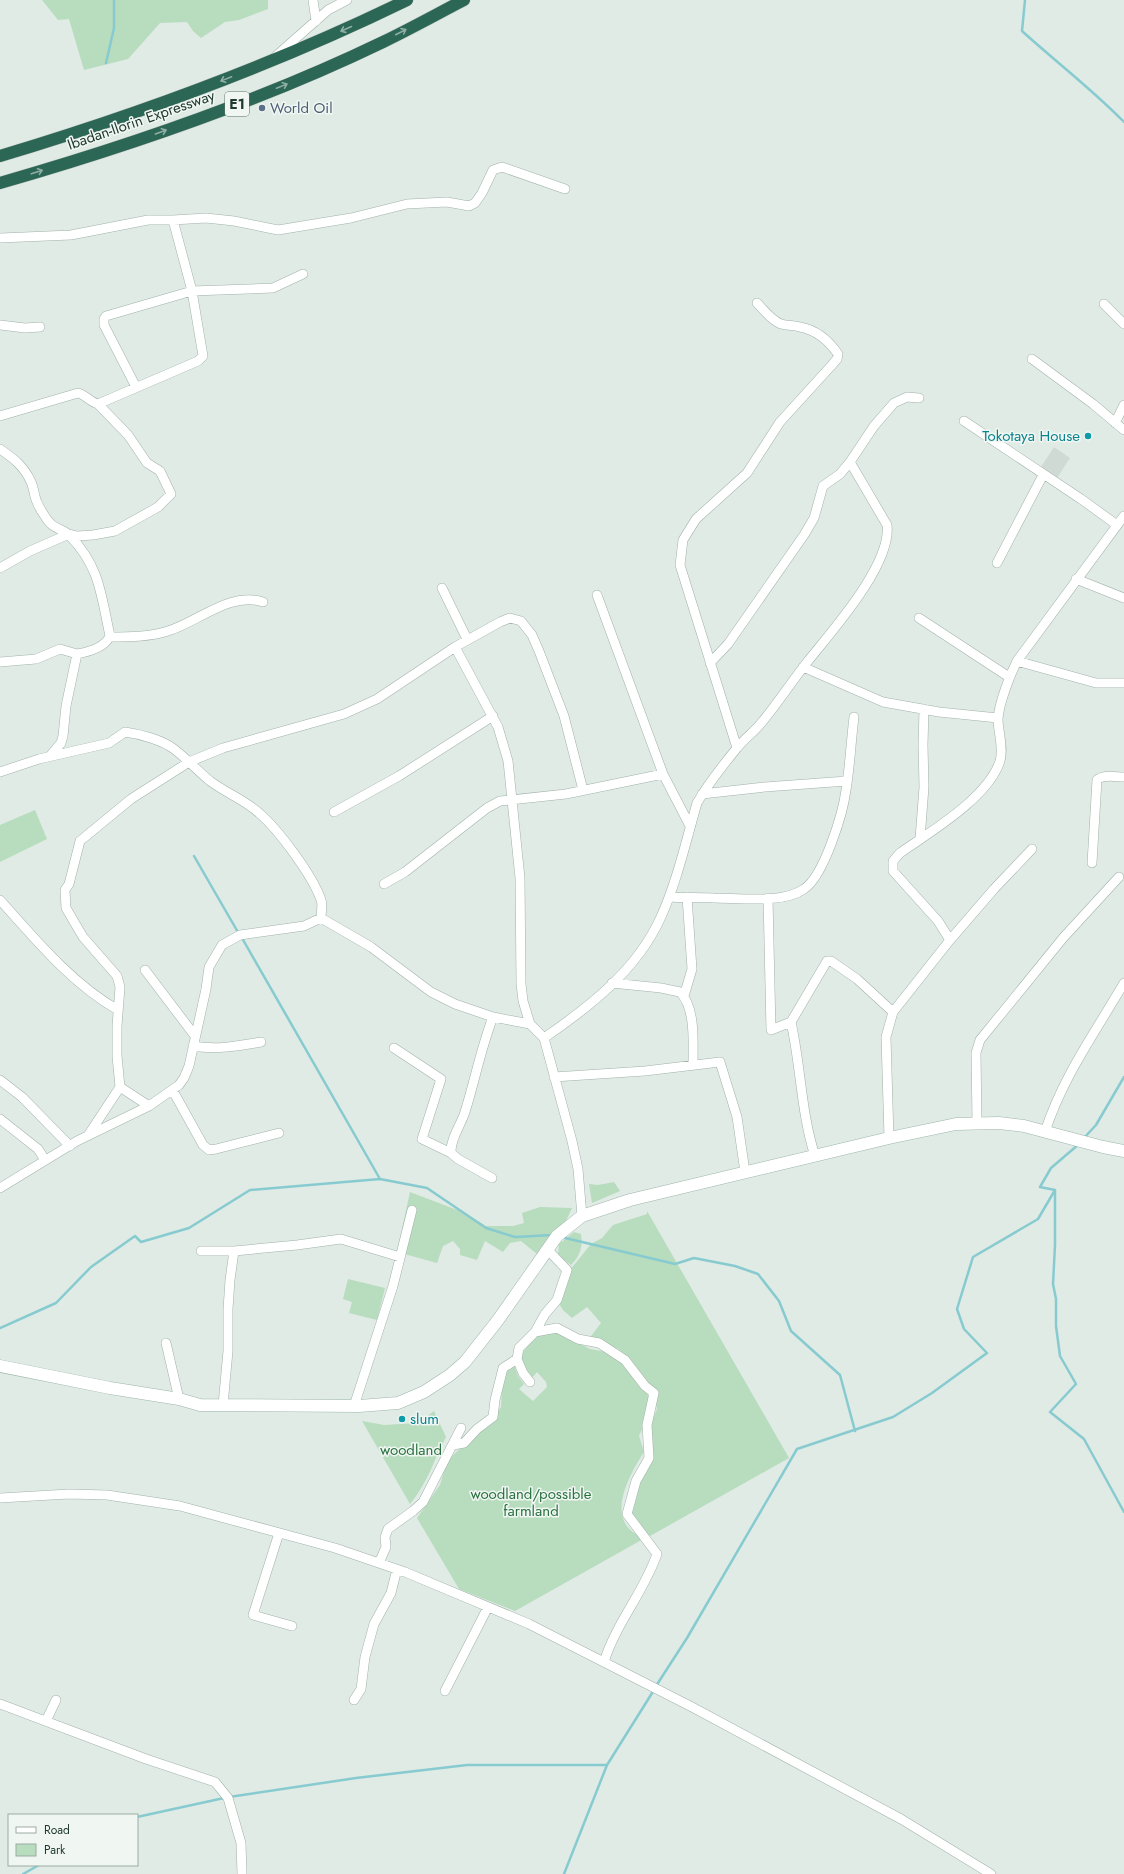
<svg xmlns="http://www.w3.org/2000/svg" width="1124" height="1874" font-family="Jost,sans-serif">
  <rect width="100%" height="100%" fill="#dfebe4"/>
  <!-- built -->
  <path fill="#cedad3" d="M 1054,447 L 1070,458 L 1057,478 L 1041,467 Z"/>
  <!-- green -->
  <path fill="#b8dcbe" d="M 42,0 L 268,0 L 268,9 L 239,20 L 225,22 L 201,38 L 193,31 L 187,22 L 160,23 L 128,59 L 84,70 L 69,19 L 58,20 Z
    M 35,810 L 47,839 L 0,862 L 0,825 Z
    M 614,1182 L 620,1191 L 592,1203 L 589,1184 L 598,1185 Z
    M 410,1192 L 465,1213 L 486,1226 L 513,1226 L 524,1223 L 522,1213 L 540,1207 L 572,1208 L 565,1223 L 537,1254 L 521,1241 L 510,1243 L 503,1252 L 485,1241 L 477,1260 L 460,1255 L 460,1249 L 453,1241 L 443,1246 L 437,1263 L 397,1252 Z
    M 647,1211 L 789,1458 L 650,1536 L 637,1529 L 627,1510 L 650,1448 L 648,1430 L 657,1409 L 653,1391 L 627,1356 L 617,1348 L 597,1345 L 588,1340 L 601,1323 L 587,1307 L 572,1318 L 563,1310 L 557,1300 L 570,1270 L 591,1244 L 602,1238 L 613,1225 L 647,1214 Z
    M 574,1232 L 581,1234 C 583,1247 580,1256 571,1265 L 558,1255 L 559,1244 Z
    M 348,1279 L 385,1288 L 377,1320 L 349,1313 L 352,1302 L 343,1299 Z
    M 551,1329 L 590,1349 L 617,1354 L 651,1399 L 650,1412 L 639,1436 L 644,1452 C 628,1477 602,1524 645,1538 L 515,1611 L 459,1589 L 417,1518 L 440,1485 L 447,1461 L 493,1417 L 501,1407 L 503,1373 L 514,1365 L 518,1376 L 524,1384 L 519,1389 L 533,1401 L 547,1387 L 546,1382 L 537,1372 L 531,1379 L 519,1361 C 524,1347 537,1334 551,1329 Z
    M 434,1411 L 446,1437 C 434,1460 427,1484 410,1504 L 362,1421 L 384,1425 L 418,1423 Z"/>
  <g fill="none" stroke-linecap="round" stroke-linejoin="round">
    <!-- stream -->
    <path stroke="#87cbd0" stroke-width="2.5" d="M 1025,0 L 1022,31 C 1056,62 1092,89 1124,122
      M 106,63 L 114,28 L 114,0
      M 194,856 L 239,934
      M 242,938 L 380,1179
      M 1083,1139 L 1096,1125 L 1124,1077
      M 1055,1191 L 1055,1245 L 1053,1284 L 1056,1299 L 1056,1326 L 1060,1356 L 1076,1384 L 1050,1412 L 1084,1439 L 1124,1512
      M 561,1237 L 675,1264 L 694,1258 L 735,1266 L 758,1274 L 779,1301 L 791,1331 L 840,1375 L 855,1431
      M 0,1328 L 56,1303 L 91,1267 L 135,1236 L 141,1242 L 189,1228 L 250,1190 L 380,1179 L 427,1188 L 486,1228 L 515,1237 L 553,1235
      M 656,1686 L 687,1638 L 797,1449 L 893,1417 L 932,1393 L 987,1353 L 964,1329 L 957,1309 L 973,1257 L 1038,1219 L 1055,1190 L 1040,1187 L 1051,1168 L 1079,1144
      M 229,1797 L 356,1778 L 467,1765 L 607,1765
      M 137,1817 L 224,1798
      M 23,1874 L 39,1865
      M 564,1874 L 607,1765 L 654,1690"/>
    <!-- minor casing -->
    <g stroke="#a2b2ab" stroke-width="10">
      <path id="minor" d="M 313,0 L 316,21
        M 276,56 L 328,10 L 347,0
        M 0,238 L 71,235 L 148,220 L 173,220 L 206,218 L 234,221 L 278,230 L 351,218 L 407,204 L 447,202 L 469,206 L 475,203 L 482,193 L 493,170 L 502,167 L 565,189
        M 1104,304 L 1124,324
        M 0,325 L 25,328 L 40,327
        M 1032,359 L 1093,404 L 1124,430
        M 136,387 L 104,325 L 104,319 L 106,316 L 192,291 L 273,288 L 303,274
        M 0,416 L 78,393 C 86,395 90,402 98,404 L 198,361 L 203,356 L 192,291 L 173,220
        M 964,421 L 1081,499 L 1117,525
        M 1115,423 L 1124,405
        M 0,449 C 13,458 24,466 31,482 C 34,488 34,496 37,502 C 39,508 43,513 46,518 C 53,530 63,528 70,536 C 100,567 101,595 110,636 C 105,647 88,652 77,654 L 66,706 L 63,736 L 61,743 L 50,756
        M 997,563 L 1043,475
        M 0,568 L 30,551 L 69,534 L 77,536 L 93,535 L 115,531 L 158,507 L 171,494 L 160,471 L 147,463 L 128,435 L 98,404
        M 1076,579 L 1124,598
        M 442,588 L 467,639
        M 597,595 L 663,774 L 690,826
        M 919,618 L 1009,677
        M 110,637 C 129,637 149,637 168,631 C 198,622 230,591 263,602
        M 455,647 L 498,727 L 508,761 L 520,878 L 521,984 L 523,1001 L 530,1024 L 544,1038 L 572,1141 L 578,1169 L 582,1216
        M 1017,661 L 1096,683 L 1124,683
        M 0,662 L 36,659 L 60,649 L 77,654
        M 710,663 L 728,644 L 804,535 L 814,518 L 823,486 L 840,474 L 850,462 L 874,426 L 894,403 L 907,397 L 919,398
        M 803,667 L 883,702 L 939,712 L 998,718
        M 737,748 L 680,565 L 683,540 L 696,519 L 747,473 L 780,422 L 831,366 L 837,359 L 838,354 C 829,341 816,330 800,327 C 794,325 788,326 781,324 C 771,320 765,311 757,303
        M 0,772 L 39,759 L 109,743 L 125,732 C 140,734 162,740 174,749 C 187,759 198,771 210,781 C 226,793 245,800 259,813 C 278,829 313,876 321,900 C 323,905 321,912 321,918 L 371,947 L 431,992 L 455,1004 L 493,1017 L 530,1024
        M 702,794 L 765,787 L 847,781
        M 334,812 L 399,776 L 493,716
        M 920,839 L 924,787 L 923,745 L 924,709
        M 1092,863 L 1097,780 C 1103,774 1116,777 1124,777
        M 384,884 L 405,872 L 487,808 L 500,801 L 566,794 L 663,774
        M 669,897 C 684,898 699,897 714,898 C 739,898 783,904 804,889 C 824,876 843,813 846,790 C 850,766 851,741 854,717
        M 768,898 L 771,1030 L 791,1022 L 827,961 L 831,961 L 857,979 L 893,1012
        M 0,900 C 35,939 72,984 118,1010
        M 950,940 L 938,921 L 893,871 L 893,861 L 900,853 C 930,832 988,798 1000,761 C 1004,748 998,732 998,719 C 999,703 1010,675 1017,661 L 1124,516
        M 145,970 L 195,1036
        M 612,983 L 661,988 L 680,992 C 696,1008 693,1044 693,1065
        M 684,996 L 692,969 L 687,897
        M 791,1022 C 801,1067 801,1113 815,1156
        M 544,1038 C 589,1007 636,971 660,919 C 677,882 686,841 697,803 C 708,784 723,765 737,748 C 744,739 754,732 762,722 C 778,703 792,681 808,661 C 832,631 892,564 887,525 L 850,462
        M 193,1046 C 217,1050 238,1046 261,1042
        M 394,1048 L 441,1079 L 422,1139 L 451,1153
        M 554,1077 L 645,1071 L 720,1062 L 737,1117 L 745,1172
        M 0,1080 L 22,1097 L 70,1146
        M 120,1087 L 149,1106
        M 173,1091 L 203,1145 L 209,1150 L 216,1149 L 279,1133
        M 0,1119 L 38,1149 L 45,1160
        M 977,1123 L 976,1053 L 980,1040 L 1063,938 L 1119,877
        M 1045,1132 C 1062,1078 1096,1031 1124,983
        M 89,1134 L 120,1087 L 117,1056 L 117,1026 L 120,987 L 117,976 L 83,937 L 73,920 L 66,908 L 65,890 L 69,884 L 80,841 L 131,799 L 189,762 L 223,748 L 344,714 L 377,699 L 455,647 L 500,622 L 510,618 L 521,621 L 532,635 L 539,651 L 564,716 L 583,790
        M 889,1138 L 886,1037 L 893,1012 L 950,940 L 994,889 L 1032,849
        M 492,1178 L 458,1159 L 451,1153 C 450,1139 461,1125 465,1112 C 475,1080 481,1048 493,1017
        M 0,1188 L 77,1141 L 149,1106 L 179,1085 L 184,1078 L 189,1066 L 206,989 L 209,967 L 222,945 L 240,935 L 304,926 L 321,918
        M 201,1251 L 234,1251 L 297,1245 L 341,1239 L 400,1257
        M 535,1332 L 557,1328 L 578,1339 L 599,1343 L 625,1360 L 645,1386 L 654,1393 L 647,1425 L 649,1458 L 636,1481 L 627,1514 L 657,1554 C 644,1592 616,1623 604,1662
        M 166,1343 L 179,1399
        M 517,1359 L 523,1373 L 530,1382
        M 223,1405 L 228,1351 L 228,1309 L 230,1280 L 234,1251
        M 354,1406 L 393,1286 L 412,1210
        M 453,1445 L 464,1443 L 477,1429 L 493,1417 L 495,1400 L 503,1368 L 517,1359 L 519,1348 L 535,1332 L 545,1314 L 557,1300 L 567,1270 L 548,1250
        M 0,1498 L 69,1494 L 107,1495 L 180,1506 L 335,1548 L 405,1572 L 529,1624 L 692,1707 L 901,1819 L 991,1874
        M 279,1533 L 253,1615 L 292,1626
        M 379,1563 L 386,1547 L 385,1537 L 388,1529 L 413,1511 L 423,1502 L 461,1428
        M 445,1691 L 488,1607
        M 354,1700 L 361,1689 L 365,1657 L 374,1624 L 391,1593 L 397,1569
        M 0,1704 L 146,1759 L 215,1782 L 228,1798 L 241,1843 L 242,1874
        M 46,1721 L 56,1700"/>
    </g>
    <!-- secondary casing -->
    <g stroke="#9eb6ab" stroke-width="13">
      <path id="secondary" d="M 0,1366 L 110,1388 L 179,1399 L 200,1405 L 359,1406 L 398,1403 L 424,1392 L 450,1375 L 465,1362 L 498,1320 L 557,1236 L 582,1216 L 630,1200 L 889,1138 L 956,1124 L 999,1123 L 1024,1126 L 1103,1147 L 1124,1151"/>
    </g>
    <!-- motorway casing -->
    <g stroke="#c1c8c5" stroke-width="13">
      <path id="motorway" d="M 0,156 C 140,114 276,64 407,0
        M 0,183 C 129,146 263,100 383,42 C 410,29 437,14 464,0"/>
    </g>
    <!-- minor -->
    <use href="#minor" stroke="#fff" stroke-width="9"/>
    <!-- secondary -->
    <use href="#secondary" stroke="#fff" stroke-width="12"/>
    <!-- motorway -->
    <use href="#motorway" stroke="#2c6655" stroke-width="12"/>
  </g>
  <!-- one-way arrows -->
  <defs><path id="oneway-shaft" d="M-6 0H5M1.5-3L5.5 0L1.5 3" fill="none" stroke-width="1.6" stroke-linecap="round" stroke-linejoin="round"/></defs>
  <g stroke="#8eaea4">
    <use href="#oneway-shaft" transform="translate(346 29) rotate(156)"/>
    <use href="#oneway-shaft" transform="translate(401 32) rotate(-27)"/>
    <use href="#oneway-shaft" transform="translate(226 79) rotate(158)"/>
    <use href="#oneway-shaft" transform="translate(282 86) rotate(-22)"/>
    <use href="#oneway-shaft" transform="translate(161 132) rotate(-20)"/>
    <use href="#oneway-shaft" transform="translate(37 172) rotate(-18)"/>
  </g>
  <!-- markers -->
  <circle fill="#5c6f8a" stroke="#f0f7f3" stroke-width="1.5" cx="262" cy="108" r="4"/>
  <g fill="#0f9aa8" stroke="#f0f7f3" stroke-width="1.5">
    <circle cx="1088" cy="436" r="4"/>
    <circle cx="402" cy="1419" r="4"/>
  </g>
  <g text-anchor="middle" stroke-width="3" stroke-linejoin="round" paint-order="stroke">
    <!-- shield labels -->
    <rect fill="#f0f7f3" stroke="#5e736b" stroke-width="1" x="225" y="92" width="24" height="24" rx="3"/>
    <g font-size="14" font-weight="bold" fill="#203a31">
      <text x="237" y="109">E1</text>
    </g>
    <!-- service labels -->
    <g font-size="15" fill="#4e5e75" stroke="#f0f7f3" text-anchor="start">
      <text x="270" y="113">World Oil</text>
    </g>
    <!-- street labels -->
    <g font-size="15" fill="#203a31" stroke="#f0f7f3">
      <text transform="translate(141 120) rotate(-19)" y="5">Ibadan-Ilorin Expressway</text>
    </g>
    <!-- culture labels -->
    <g font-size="15" fill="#0d838f" stroke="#f0f7f3" text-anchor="end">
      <text x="1080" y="441">Tokotaya House</text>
      <text x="410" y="1424" text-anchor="start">slum</text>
    </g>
    <!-- park labels -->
    <g font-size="15" fill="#2b7140" stroke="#f0f7f3">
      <text x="411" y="1455">woodland</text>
      <text x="531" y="1499">woodland/possible<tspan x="531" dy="17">farmland</tspan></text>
    </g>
  </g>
  <!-- legend -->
  <rect x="8" y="1814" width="130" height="52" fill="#f0f7f3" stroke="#9daba5"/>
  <rect x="16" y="1827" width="20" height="6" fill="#ffffff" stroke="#9daba5"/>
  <text x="44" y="1834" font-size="12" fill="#203a31">Road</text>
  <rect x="16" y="1844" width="20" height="12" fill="#b8dcbe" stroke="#9daba5"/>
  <text x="44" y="1854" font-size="12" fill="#203a31">Park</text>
</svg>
